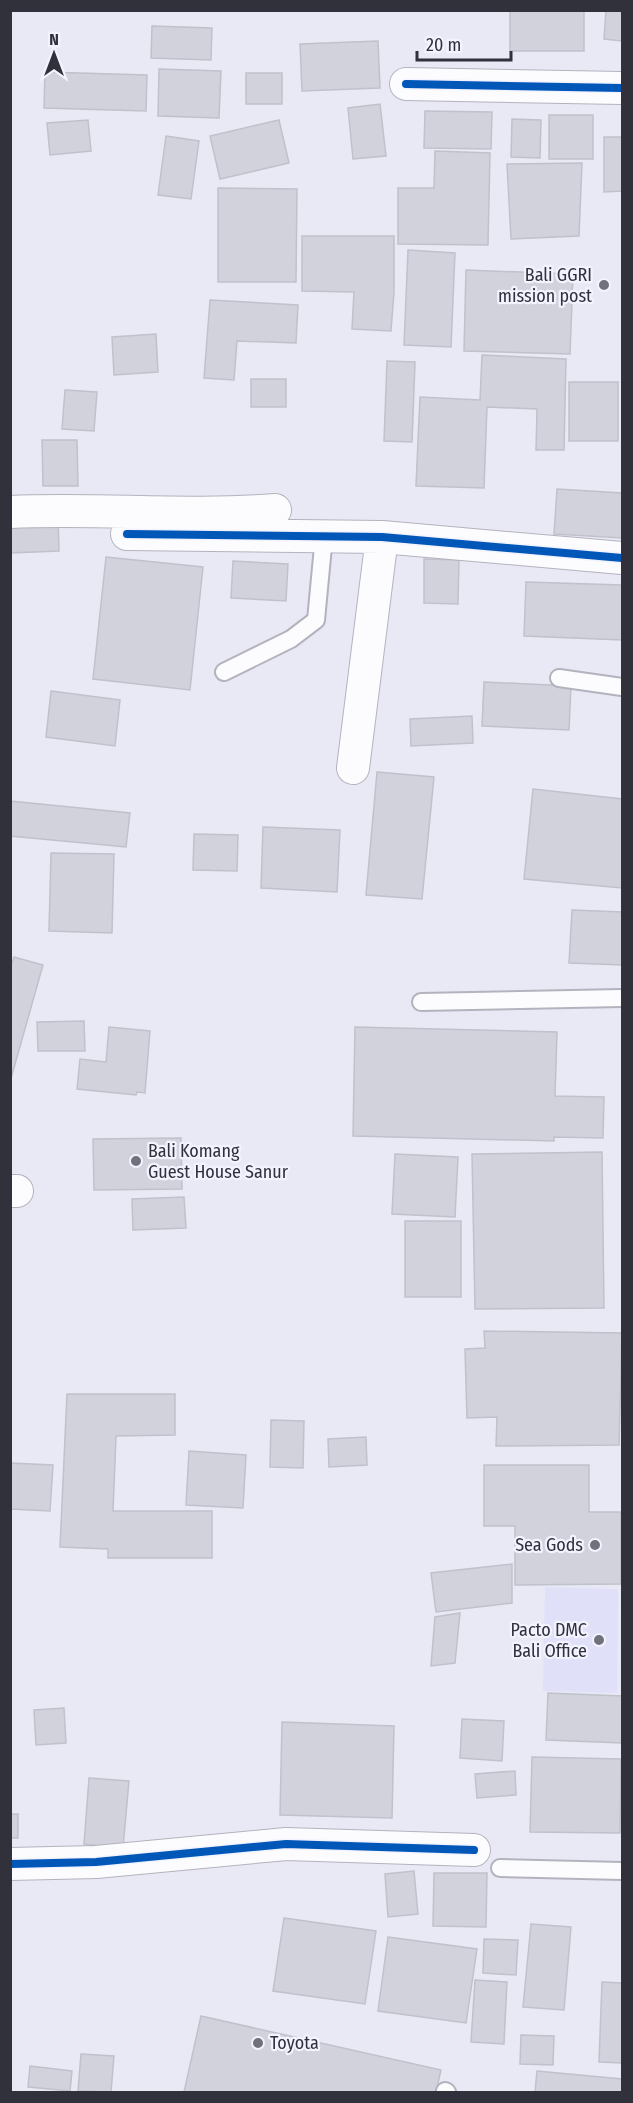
<svg xmlns="http://www.w3.org/2000/svg" width="633" height="2103" font-family="'Fira Sans Condensed',sans-serif">
  <rect width="100%" height="100%" fill="#e9e9f6"/>
  <!-- built -->
  <path fill="#e0e0f9" d="M 545,1587 L 618,1589 L 617,1693 L 543,1691 Z"/>
  <!-- building -->
  <path fill="#d2d2dc" stroke="#c1c1cc" stroke-width="1.5" d="M 510,10 L 584,10 L 584,51 L 510,51 Z
    M 606,10 L 622,10 L 622,41 L 604,39 Z
    M 152,26 L 212,28 L 211,60 L 151,58 Z
    M 378,41 L 380,88 L 302,91 L 300,44 Z
    M 159,69 L 221,71 L 219,118 L 158,116 Z
    M 45,72 L 147,75 L 146,111 L 44,108 Z
    M 246,73 L 282,73 L 282,104 L 246,104 Z
    M 380,104 L 386,156 L 353,159 L 348,108 Z
    M 425,111 L 492,112 L 491,149 L 424,148 Z
    M 549,115 L 593,115 L 593,159 L 549,159 Z
    M 512,119 L 541,120 L 540,158 L 511,157 Z
    M 88,120 L 91,151 L 50,155 L 47,123 Z
    M 279,120 L 289,163 L 220,179 L 210,136 Z
    M 166,136 L 199,141 L 191,199 L 158,195 Z
    M 604,137 L 622,137 L 622,191 L 604,192 Z
    M 435,151 L 490,153 L 488,245 L 398,244 L 398,188 L 434,188 Z
    M 582,163 L 579,236 L 511,239 L 507,164 Z
    M 218,188 L 297,189 L 296,282 L 218,282 Z
    M 302,236 L 394,236 L 394,292 L 391,331 L 352,329 L 354,292 L 302,291 Z
    M 408,250 L 455,253 L 451,347 L 404,345 Z
    M 466,270 L 573,274 L 570,354 L 464,351 Z
    M 210,300 L 298,305 L 296,343 L 237,341 L 234,380 L 204,378 Z
    M 156,334 L 158,372 L 114,375 L 112,337 Z
    M 482,355 L 566,359 L 564,450 L 536,450 L 537,409 L 487,407 L 484,488 L 416,486 L 420,397 L 480,400 Z
    M 387,361 L 415,362 L 412,442 L 384,441 Z
    M 251,379 L 286,379 L 286,407 L 251,407 Z
    M 569,382 L 618,382 L 618,441 L 569,441 Z
    M 65,390 L 97,392 L 94,431 L 62,429 Z
    M 42,440 L 77,440 L 78,486 L 43,486 Z
    M 557,489 L 622,493 L 622,538 L 554,534 Z
    M 58,516 L 59,551 L 10,553 L 10,518 Z
    M 106,557 L 203,567 L 190,690 L 93,679 Z
    M 424,559 L 459,560 L 458,604 L 424,603 Z
    M 233,561 L 288,564 L 286,601 L 231,598 Z
    M 526,582 L 622,585 L 622,640 L 524,636 Z
    M 484,682 L 571,686 L 569,730 L 482,726 Z
    M 51,691 L 120,700 L 115,746 L 46,737 Z
    M 472,716 L 473,743 L 411,746 L 410,719 Z
    M 377,772 L 434,777 L 422,899 L 366,895 Z
    M 533,789 L 622,799 L 622,888 L 524,879 Z
    M 10,801 L 130,813 L 126,847 L 10,836 Z
    M 263,827 L 340,830 L 337,892 L 261,888 Z
    M 194,834 L 238,835 L 237,871 L 193,870 Z
    M 51,853 L 114,854 L 112,933 L 49,931 Z
    M 572,910 L 622,912 L 622,965 L 569,963 Z
    M 14,957 L 43,965 L 10,1082 L 10,968 Z
    M 84,1021 L 85,1051 L 38,1051 L 37,1022 Z
    M 109,1027 L 150,1031 L 145,1093 L 137,1092 L 136,1095 L 77,1089 L 80,1059 L 106,1062 Z
    M 355,1027 L 557,1032 L 555,1096 L 604,1097 L 603,1138 L 554,1137 L 554,1141 L 353,1136 Z
    M 181,1138 L 182,1189 L 94,1190 L 93,1139 Z
    M 602,1152 L 604,1308 L 475,1309 L 472,1154 Z
    M 395,1154 L 458,1157 L 455,1217 L 392,1214 Z
    M 184,1197 L 186,1228 L 133,1230 L 132,1199 Z
    M 405,1221 L 461,1221 L 461,1297 L 405,1297 Z
    M 484,1331 L 622,1333 L 619,1445 L 496,1446 L 497,1417 L 467,1418 L 465,1349 L 485,1348 Z
    M 67,1394 L 175,1394 L 175,1435 L 116,1436 L 113,1511 L 212,1511 L 212,1558 L 108,1558 L 108,1549 L 60,1547 Z
    M 271,1420 L 304,1421 L 303,1468 L 270,1467 Z
    M 366,1437 L 367,1465 L 329,1467 L 328,1439 Z
    M 189,1451 L 246,1455 L 243,1508 L 186,1505 Z
    M 10,1463 L 53,1465 L 50,1511 L 10,1509 Z
    M 484,1465 L 589,1465 L 589,1512 L 621,1512 L 621,1584 L 515,1585 L 515,1526 L 484,1526 Z
    M 512,1564 L 512,1603 L 436,1612 L 431,1573 Z
    M 460,1613 L 455,1663 L 431,1666 L 435,1617 Z
    M 548,1693 L 622,1696 L 622,1743 L 546,1740 Z
    M 64,1708 L 66,1743 L 36,1745 L 34,1710 Z
    M 462,1719 L 504,1721 L 502,1761 L 460,1758 Z
    M 282,1722 L 394,1726 L 392,1818 L 280,1815 Z
    M 532,1757 L 621,1759 L 620,1833 L 530,1832 Z
    M 515,1771 L 516,1795 L 477,1798 L 475,1774 Z
    M 89,1778 L 129,1781 L 123,1848 L 84,1844 Z
    M 10,1814 L 18,1814 L 18,1838 L 10,1838 Z
    M 414,1871 L 418,1914 L 388,1917 L 385,1874 Z
    M 434,1873 L 487,1873 L 486,1927 L 433,1926 Z
    M 284,1918 L 376,1931 L 365,2004 L 273,1991 Z
    M 531,1924 L 571,1927 L 564,2010 L 523,2007 Z
    M 388,1937 L 477,1949 L 466,2023 L 378,2011 Z
    M 484,1939 L 518,1940 L 516,1975 L 483,1973 Z
    M 475,1980 L 507,1982 L 504,2044 L 471,2042 Z
    M 602,1982 L 622,1983 L 622,2063 L 599,2062 Z
    M 201,2016 L 441,2070 L 436,2092 L 184,2092 Z
    M 521,2035 L 554,2036 L 553,2065 L 520,2064 Z
    M 81,2054 L 114,2056 L 111,2092 L 78,2091 Z
    M 30,2066 L 72,2071 L 70,2091 L 28,2087 Z
    M 537,2071 L 622,2079 L 622,2092 L 535,2092 Z"/>
  <g fill="none" stroke-linecap="round" stroke-linejoin="round">
    <!-- service casing -->
    <g stroke="#b3b3be" stroke-width="20">
      <path id="service" d="M 224,672 L 291,639 L 316,620 L 324,536
        M 559,678 L 622,687
        M 421,1002 L 622,998
        M 500,1868 L 622,1871
        M 445,2091 L 447,2092"/>
    </g>
    <!-- minor casing -->
    <g stroke="#b3b3be" stroke-width="34">
      <path id="minor" d="M 406,84 L 622,88
        M 10,512 C 99,508 187,517 275,510
        M 127,534 L 382,537 L 622,558
        M 353,768 L 382,537
        M 10,1191 L 17,1191
        M 10,1864 L 96,1862 L 286,1844 L 474,1850"/>
    </g>
    <!-- service -->
    <use href="#service" stroke="#fcfcfe" stroke-width="16"/>
    <!-- minor -->
    <use href="#minor" stroke="#fcfcfe" stroke-width="32"/>
    <!-- cycleway casing -->
    <g stroke="#f2f3fe" stroke-width="11">
      <path id="cycleway" d="M 406,84 L 622,88
        M 127,534 L 382,537 L 622,558
        M 10,1864 L 96,1862 L 286,1844 L 474,1850"/>
    </g>
    <!-- cycleway -->
    <use href="#cycleway" stroke="#0057b8" stroke-width="8"/>
  </g>
  <!-- markers -->
  <g fill="#71717d" stroke="#f2f3fe" stroke-width="2">
    <circle cx="604" cy="285" r="6"/>
    <circle cx="136" cy="1161" r="6"/>
    <circle cx="595" cy="1545" r="6"/>
    <circle cx="599" cy="1640" r="6"/>
    <circle cx="258" cy="2043" r="6"/>
  </g>
  <g text-anchor="middle" stroke-width="4.5" stroke-linejoin="round" paint-order="stroke">
    <!-- poi labels -->
    <g font-size="18" fill="#31313c" stroke="#f2f3fe" text-anchor="end">
      <text x="592" y="281">Bali GGRI<tspan x="592" dy="21">mission post</tspan></text>
      <text x="148" y="1157" text-anchor="start">Bali Komang<tspan x="148" dy="21">Guest House Sanur</tspan></text>
      <text x="583" y="1551">Sea Gods</text>
      <text x="587" y="1636">Pacto DMC<tspan x="587" dy="21">Bali Office</tspan></text>
      <text x="270" y="2049" text-anchor="start">Toyota</text>
    </g>
  </g>
  <!-- border -->
  <rect width="633" height="2103" fill="none" stroke="#31313c" stroke-width="24"/>
  <!-- north arrow -->
  <g transform="translate(54 54)" stroke="#f2f3fe" stroke-width="4.5" paint-order="stroke">
  <path d="M0-4.5L10 22L0 15L-10 22Z" fill="#31313c"/>
  <text y="-9" font-size="16" font-weight="bold" text-anchor="middle" fill="#31313c">N</text>
  </g>
  <!-- scale -->
  <path d="M417 51v9h94v-9" fill="none" stroke="#31313c" stroke-width="3"/>
  <text x="426" y="51" font-size="18" fill="#31313c" stroke="#f2f3fe" stroke-width="4.5" paint-order="stroke">20 m</text>
</svg>
